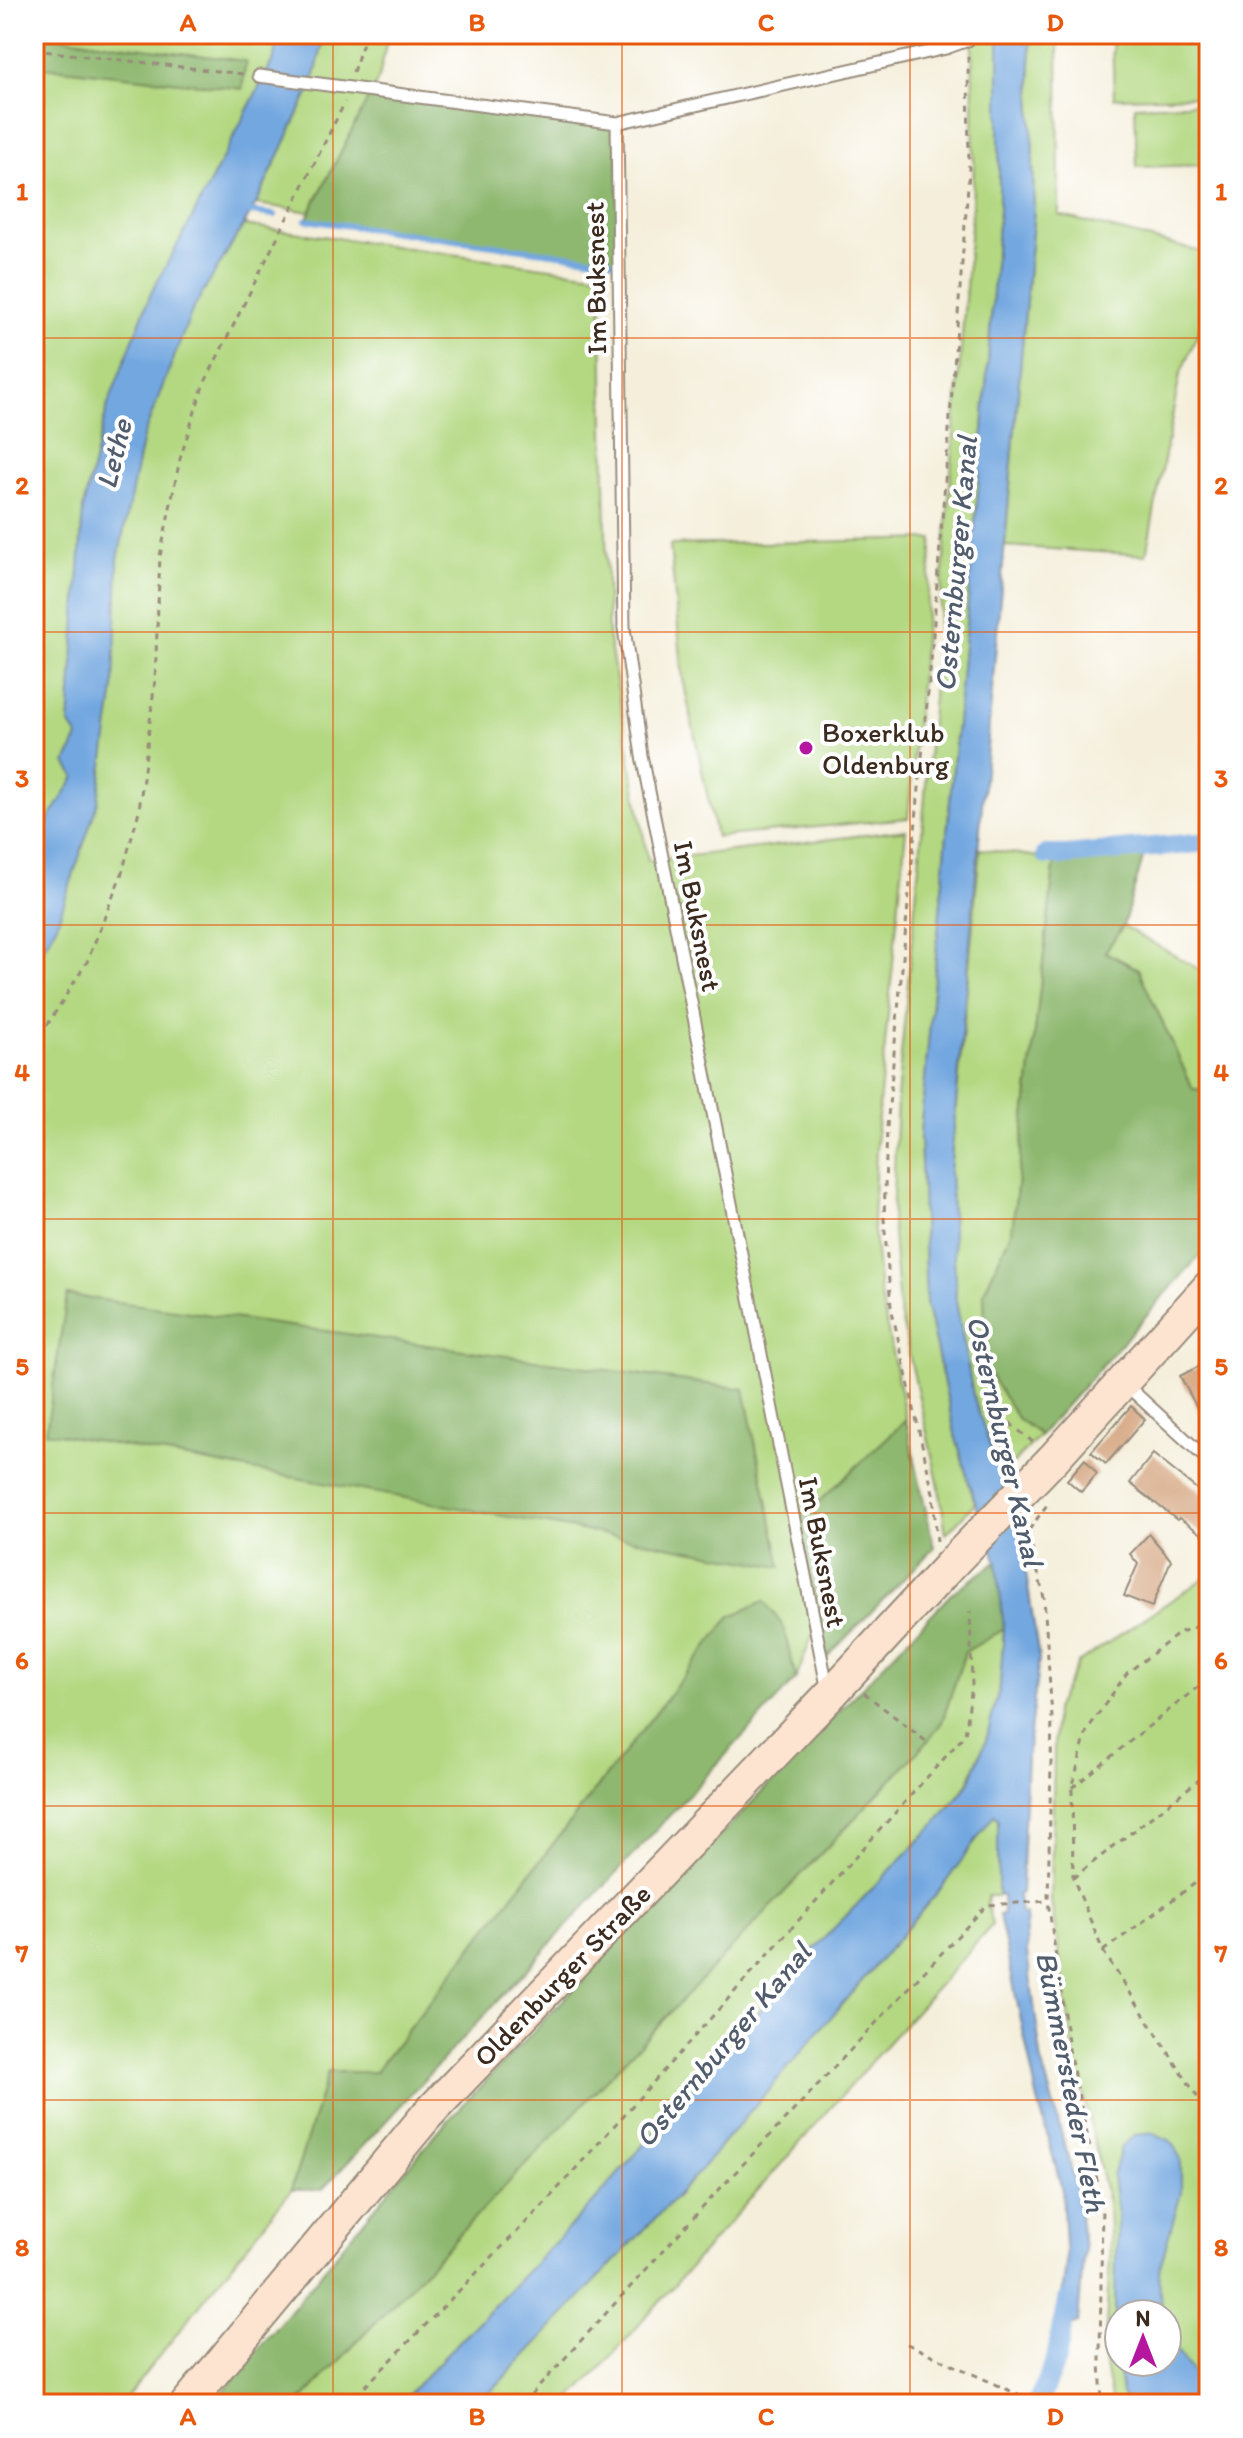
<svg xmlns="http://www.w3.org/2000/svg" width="1243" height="2438" font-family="Itim,sans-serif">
  <rect width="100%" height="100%" fill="#fff"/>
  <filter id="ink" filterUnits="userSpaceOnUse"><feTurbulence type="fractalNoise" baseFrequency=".0125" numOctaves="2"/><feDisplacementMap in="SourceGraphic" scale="16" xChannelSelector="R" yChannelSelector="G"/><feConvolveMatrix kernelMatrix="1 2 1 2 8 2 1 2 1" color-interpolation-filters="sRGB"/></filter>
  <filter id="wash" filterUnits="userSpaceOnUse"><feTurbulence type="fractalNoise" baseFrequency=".006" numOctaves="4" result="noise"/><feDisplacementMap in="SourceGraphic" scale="32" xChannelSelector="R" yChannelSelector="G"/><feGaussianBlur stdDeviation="1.8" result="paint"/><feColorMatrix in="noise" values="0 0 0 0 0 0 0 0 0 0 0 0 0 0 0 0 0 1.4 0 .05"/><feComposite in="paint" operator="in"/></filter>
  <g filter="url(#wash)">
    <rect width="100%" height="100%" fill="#f4eeda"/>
    <!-- green -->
    <path fill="#b3d881" stroke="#778150" stroke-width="2" fill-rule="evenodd" d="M 34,34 L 278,34 L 274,58 L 193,218 L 601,275 L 608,634 L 648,861 L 906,830 L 877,1126 L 873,1221 L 880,1293 L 906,1420 L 799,1521 L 818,1620 L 796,1679 L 783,1626 L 731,1616 L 375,2072 L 328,2072 L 291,2190 L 121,2404 L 34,2404 Z
      M 325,34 L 388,34 L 379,78 L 310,212 L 256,204 L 313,83 Z
      M 972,34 L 999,34 L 999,210 L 981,457 L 920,1134 L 926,1302 L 956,1438 L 975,1503 L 946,1534 L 939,1486 L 899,1309 L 892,1222 L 897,1099 L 922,833 L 971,225 L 974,165 Z
      M 1030,34 L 1058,34 L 1059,215 L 1209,254 L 1209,307 L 1180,375 L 1146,555 L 1005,546 L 1034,209 Z
      M 1112,34 L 1209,34 L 1209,96 L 1114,98 Z
      M 1209,103 L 1209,165 L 1137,167 L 1135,106 Z
      M 933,539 L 908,818 L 716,837 L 683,679 L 670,545 Z
      M 980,849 L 1055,859 L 1012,1231 L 984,1292 L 1017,1418 L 1040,1435 L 999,1479 L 973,1395 L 956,1301 L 950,1172 Z
      M 1123,926 L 1209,975 L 1209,1090 L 1193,1089 L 1138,969 L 1105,952 Z
      M 1209,1575 L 1209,2404 L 1112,2404 L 1104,2361 L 1110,2256 L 1108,2202 L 1074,2054 L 1051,1900 L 1055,1709 L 1078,1663 ZM 1119,2314 L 1167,2314 L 1167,2362 L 1119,2362 Z
      M 1004,1629 L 1000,1686 L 986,1740 L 968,1783 L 940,1819 L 808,1955 L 594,2202 L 399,2404 L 298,2404 L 927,1742 L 942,1722 L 965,1652 Z
      M 994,1815 L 998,1818 L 998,1896 L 988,1896 L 987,1905 L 992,1925 L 600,2369 L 566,2404 L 479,2404 L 695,2176 L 943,1886 Z"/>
    <!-- forest -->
    <path fill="#8eb86f" stroke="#647146" stroke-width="2" d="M 34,34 L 246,61 L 242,89 L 34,66 Z
      M 372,91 L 617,123 L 619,262 L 306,220 Z
      M 1145,852 L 1123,926 L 1105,952 L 1138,969 L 1193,1089 L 1209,1090 L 1209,1245 L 1040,1435 L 1017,1418 L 986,1368 L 984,1292 L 1012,1230 L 1055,859 Z
      M 67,1295 L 744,1389 L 781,1567 L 46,1432 Z
      M 906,1420 L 934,1548 L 827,1657 L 798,1521 Z
      M 997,1562 L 1004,1629 L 965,1652 L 942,1722 L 927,1742 L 298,2404 L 213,2404 L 439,2130 L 953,1592 Z
      M 764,1601 L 783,1626 L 796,1679 L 322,2190 L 291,2190 L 328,2072 L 375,2072 L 731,1616 Z"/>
    <!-- water -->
    <path fill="#73a7e0" stroke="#57687f" stroke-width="2" d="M 278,34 L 325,34 L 313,83 L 256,204 L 192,311 L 143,437 L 118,559 L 114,689 L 98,801 L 57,924 L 34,966 L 34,878 L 41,832 L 75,777 L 66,763 L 78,737 L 69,723 L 83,508 L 108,404 L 151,293 L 192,218 L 274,58 Z
      M 999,34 L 1030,34 L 1034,209 L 950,1172 L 956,1301 L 973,1395 L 1021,1540 L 1039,1659 L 1027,1757 L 1021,1893 L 1018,1895 L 1020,1914 L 1025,1914 L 1027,1953 L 1042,2064 L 1076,2186 L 1084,2248 L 1078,2323 L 1058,2330 L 1066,2264 L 1062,2190 L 1037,2097 L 999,1915 L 1003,1914 L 1002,1895 L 998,1896 L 998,1819 L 994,1815 L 943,1886 L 695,2176 L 479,2404 L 399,2404 L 594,2202 L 808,1955 L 940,1819 L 969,1783 L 986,1740 L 1000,1686 L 1004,1629 L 997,1562 L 971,1490 L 956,1438 L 926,1302 L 920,1134 L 981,457 L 999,210 Z
      M 1154,2133 L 1171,2141 L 1181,2159 L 1181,2193 L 1159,2270 L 1161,2314 L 1119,2314 L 1119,2362 L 1167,2362 L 1167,2337 L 1209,2394 L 1209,2404 L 1128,2404 L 1122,2394 L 1114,2346 L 1117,2209 L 1113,2177 L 1121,2147 L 1134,2135 Z"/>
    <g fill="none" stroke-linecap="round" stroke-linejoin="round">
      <!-- stream -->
      <path stroke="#73a7e0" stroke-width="6" d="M 243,211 L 275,215
        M 306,220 L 619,262"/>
      <!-- canal -->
      <path stroke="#73a7e0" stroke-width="20" d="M 1046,855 L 1066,855 L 1209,842
        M 1037,2404 L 1056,2360 L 1067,2301"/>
    </g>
    <g id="blocks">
      <!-- building -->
      <path fill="#d7a985" d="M 1209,1361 L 1209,1430 L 1180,1376 Z
        M 1131,1406 L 1145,1419 L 1106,1464 L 1091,1452 Z
        M 1153,1454 L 1209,1499 L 1209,1539 L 1179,1518 L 1177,1520 L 1130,1483 Z
        M 1085,1459 L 1097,1474 L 1081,1492 L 1067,1480 Z
        M 1149,1534 L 1171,1560 L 1152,1607 L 1124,1596 L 1138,1564 L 1130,1554 Z"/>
    </g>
  </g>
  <g filter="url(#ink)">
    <use href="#blocks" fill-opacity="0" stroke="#988c7c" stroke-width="2"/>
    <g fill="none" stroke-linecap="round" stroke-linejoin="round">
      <!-- service casing -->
      <g stroke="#988c7c" stroke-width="15">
        <path id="service" d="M 259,76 L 617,123 L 946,48 L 968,40
          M 617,123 L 624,628 L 642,756 L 828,1691
          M 1124,1383 L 1209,1461"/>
      </g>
      <!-- secondary casing -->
      <g stroke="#988c7c" stroke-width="36">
        <path id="secondary" d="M 1053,1459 L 1209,1287
          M 187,2404 L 427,2115 L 830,1695 L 954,1561"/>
      </g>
      <!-- path -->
      <path stroke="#988c7c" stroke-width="3" stroke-dasharray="6 6" stroke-linecap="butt" d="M 34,50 L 243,74
        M 353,72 L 366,34
        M 34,1046 L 87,962 L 122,873 L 139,811 L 155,680 L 160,556 L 180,459 L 203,386 L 345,102
        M 1007,1471 L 981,1383 L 986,1382 L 1012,1425 L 1034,1443
        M 1209,1479 L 1200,1492 L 1209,1499
        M 1026,1523 L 1044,1598 L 1052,1717 L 1048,1901 L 1070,2056 L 1102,2203 L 1100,2361 L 1102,2404
        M 1029,1530 L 1049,1502
        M 937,1542 L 933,1493 L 891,1307 L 884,1219 L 887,1127 L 931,661 L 969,173 L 968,54
        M 1209,1622 L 1181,1632 L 1127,1673 L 1087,1730 L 1072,1788 L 1073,1878 L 1103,1951 L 1209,2115
        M 864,1693 L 927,1742
        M 1072,1788 L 1209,1678
        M 1073,1878 L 1209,1772
        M 1103,1951 L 1209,1873
        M 907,2344 L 1039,2404
        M 348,2404 L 543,2205 L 965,1735 L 972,1685 L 970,1611
        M 523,2404 L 716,2193 L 987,1905 L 1048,1901"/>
      <!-- service -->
      <use href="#service" stroke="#fff" stroke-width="11"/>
      <!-- secondary -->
      <use href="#secondary" stroke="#fde4d1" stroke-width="32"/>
      <!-- secondary-bridge casing -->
      <g stroke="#988c7c" stroke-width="36" stroke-linecap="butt">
        <path id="secondary-bridge" d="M 954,1561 L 1053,1459"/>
      </g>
      <!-- secondary-bridge -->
      <use href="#secondary-bridge" stroke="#fde4d1" stroke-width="32"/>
    </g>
  </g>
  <!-- grid -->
  <path fill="none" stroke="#e8590c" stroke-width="2" stroke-opacity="0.55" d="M 333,34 L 333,2404M 622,34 L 622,2404M 910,34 L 910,2404M 34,338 L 1209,338M 34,632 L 1209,632M 34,925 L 1209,925M 34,1219 L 1209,1219M 34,1513 L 1209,1513M 34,1806 L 1209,1806M 34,2100 L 1209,2100"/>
  <!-- markers -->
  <circle fill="#b5179e" stroke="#fff" stroke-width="3" cx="806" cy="748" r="8"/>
  <g text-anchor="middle" stroke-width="8" stroke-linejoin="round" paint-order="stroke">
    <!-- street labels -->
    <g font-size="28" fill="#3b2a1e" stroke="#fff">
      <text transform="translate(595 278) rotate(-91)" y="10">Im Buksnest</text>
      <text transform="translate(698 916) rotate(79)" y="10">Im Buksnest</text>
      <text transform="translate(823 1552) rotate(79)" y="10">Im Buksnest</text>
      <text transform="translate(562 1975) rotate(-46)" y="10">Oldenburger Straße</text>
    </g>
    <!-- poi labels -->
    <g font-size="28" fill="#3b2a1e" stroke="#fff" text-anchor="start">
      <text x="822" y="742">Boxerklub<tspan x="822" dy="32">Oldenburg</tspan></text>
    </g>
    <!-- water labels -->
    <g font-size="30" font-style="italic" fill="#515c6c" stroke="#fff">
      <text transform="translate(114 454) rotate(-76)" y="10">Lethe</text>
      <text transform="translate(956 564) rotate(-85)" y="10">Osternburger Kanal</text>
      <text transform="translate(1005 1441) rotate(77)" y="10">Osternburger Kanal</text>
      <text transform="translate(723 2045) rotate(-50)" y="10">Osternburger Kanal</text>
      <text transform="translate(1071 2082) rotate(79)" y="10">Bümmersteder Fleth</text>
    </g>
  </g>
  <!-- margin -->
  <rect width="1243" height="2438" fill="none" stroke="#fff" stroke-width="88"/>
  <!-- north arrow -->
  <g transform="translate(1143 2338)"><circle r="38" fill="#ffffff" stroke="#b1aaa5" stroke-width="2"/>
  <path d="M0-6L14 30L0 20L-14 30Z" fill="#b5179e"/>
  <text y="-12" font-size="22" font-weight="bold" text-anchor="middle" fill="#3b2a1e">N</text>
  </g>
  <rect x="44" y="44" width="1155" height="2350" fill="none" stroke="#e8590c" stroke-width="3"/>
  <g font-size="26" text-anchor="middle" font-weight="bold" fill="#e8590c">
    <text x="188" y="31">A</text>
    <text x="477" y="31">B</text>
    <text x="766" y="31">C</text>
    <text x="1055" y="31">D</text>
    <text x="22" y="200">1</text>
    <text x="1221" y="200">1</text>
    <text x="22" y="494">2</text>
    <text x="1221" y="494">2</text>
    <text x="22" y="787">3</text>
    <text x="1221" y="787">3</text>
    <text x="22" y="1081">4</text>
    <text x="1221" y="1081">4</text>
    <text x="22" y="1375">5</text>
    <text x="1221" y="1375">5</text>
    <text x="22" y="1669">6</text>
    <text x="1221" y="1669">6</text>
    <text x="22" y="1962">7</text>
    <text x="1221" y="1962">7</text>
    <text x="22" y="2256">8</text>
    <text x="1221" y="2256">8</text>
    <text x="188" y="2425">A</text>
    <text x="477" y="2425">B</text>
    <text x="766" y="2425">C</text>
    <text x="1055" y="2425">D</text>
  </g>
</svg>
